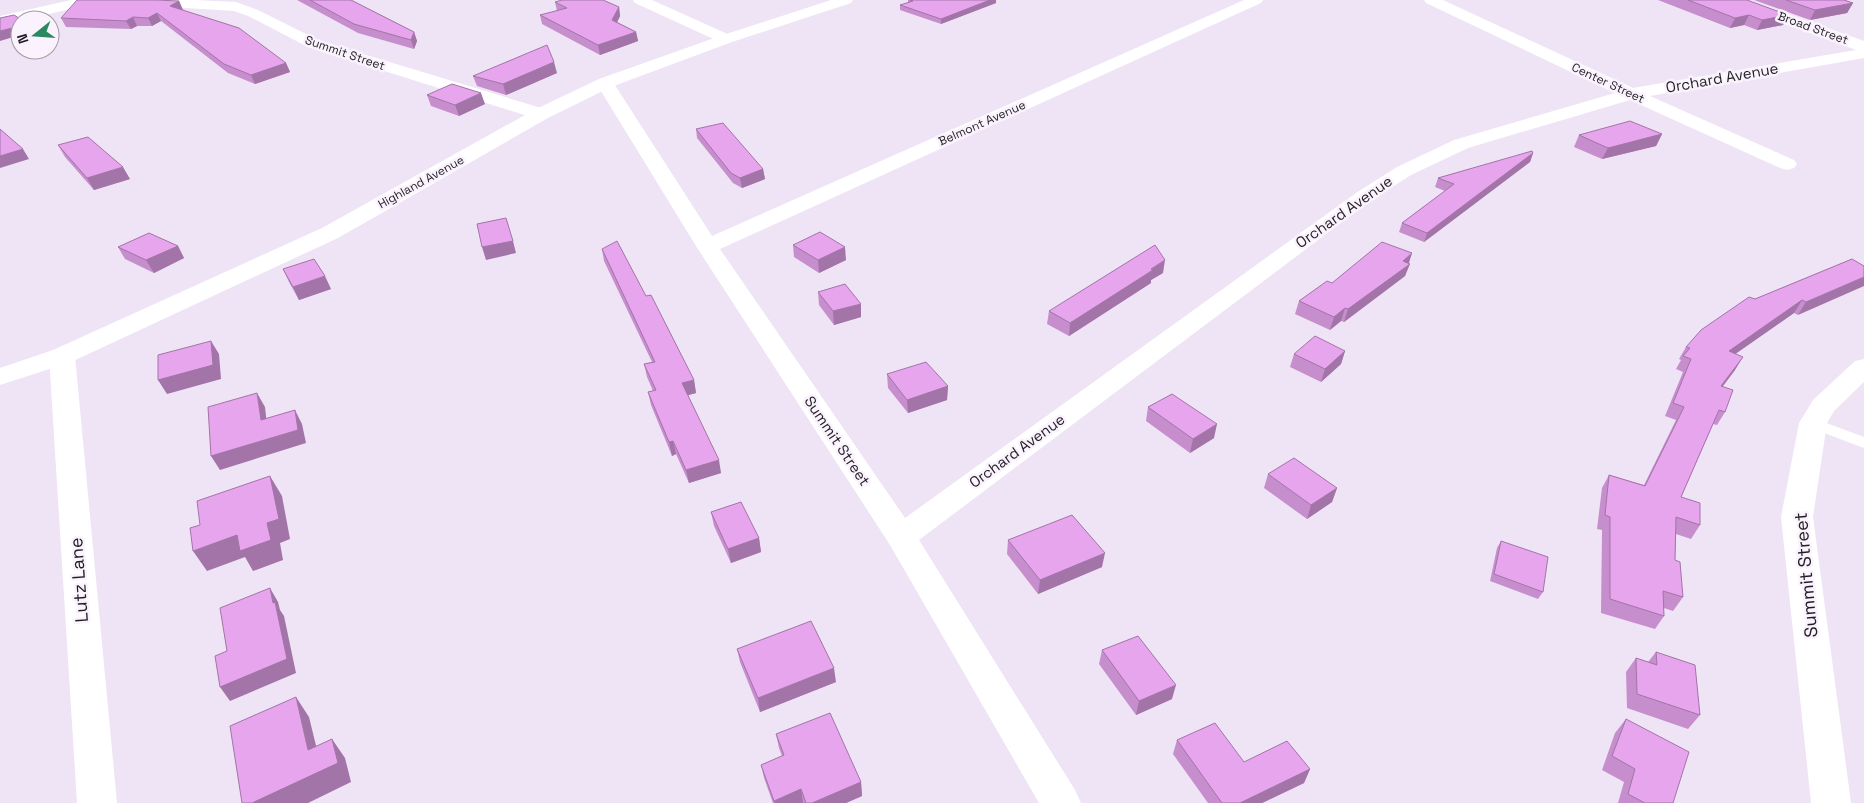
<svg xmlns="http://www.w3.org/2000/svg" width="1864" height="803" font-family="'Space Grotesk',sans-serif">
  <rect width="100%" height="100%" fill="#efe4f5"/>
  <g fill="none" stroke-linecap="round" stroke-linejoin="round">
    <!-- service -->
    <path fill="#fff" fill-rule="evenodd" d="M 1813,418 L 1864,437 L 1864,448 L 1808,427 L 1805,423 L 1808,419 Z"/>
    <!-- minor -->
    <path fill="#fff" fill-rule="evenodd" d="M 71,0 L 195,0 L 236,2 L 258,10 L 320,41 L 548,110 L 550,114 L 548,118 L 541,120 L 534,118 L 308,47 L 248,16 L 234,11 L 121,4 L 114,1 L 107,4 L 82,6 L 0,26 L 0,16 Z
      M 633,0 L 652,0 L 732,36 L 734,39 L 732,42 L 720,42 L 635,3 Z
      M 1244,0 L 1263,0 L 1261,3 L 720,249 L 905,518 L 1356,193 L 1397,167 L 1454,140 L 1615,93 L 1426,3 L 1424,0 L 1443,0 L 1633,88 L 1856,50 L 1729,3 L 1727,0 L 1748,0 L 1864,41 L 1864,58 L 1650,96 L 1794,160 L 1797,164 L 1794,168 L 1787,170 L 1780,168 L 1630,100 L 1468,148 L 1411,175 L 1370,201 L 919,540 L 1075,790 L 1081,803 L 1039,803 L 890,545 L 696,246 L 596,83 L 599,79 L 605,78 L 611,79 L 712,236 Z
      M 62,348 L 71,350 L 75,356 L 117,803 L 77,803 L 49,356 L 53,350 Z
      M 1864,359 L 1864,382 L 1834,411 L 1827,423 L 1813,517 L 1851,803 L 1811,803 L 1781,517 L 1799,423 L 1813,400 L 1855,361 Z"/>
    <!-- tertiary -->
    <path fill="#fff" fill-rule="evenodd" d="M 831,0 L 853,0 L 851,3 L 732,42 L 611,87 L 548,118 L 338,238 L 71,362 L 0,385 L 0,368 L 53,350 L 322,228 L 534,110 L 599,79 L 720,36 Z"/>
  </g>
  <!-- wall -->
  <path fill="#c78ecd" d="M 297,0 L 351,0 L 414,32 L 417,41 L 414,49 L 358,33 Z
    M 908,0 L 996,0 L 996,3 L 941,24 L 900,10 L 900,5 L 908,3 Z
    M 1658,0 L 1747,0 L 1788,15 L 1783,25 L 1757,30 L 1744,25 L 1730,28 Z
    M 1754,0 L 1844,0 L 1853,3 L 1847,13 L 1810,20 Z
    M 179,1 L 183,10 L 182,10 L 286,63 L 290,72 L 255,84 L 228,73 L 161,21 L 152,26 L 137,26 L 131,29 L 66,27 L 61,18 Z
    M 555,2 L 619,7 L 620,16 L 617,22 L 636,32 L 638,41 L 600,55 L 542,24 L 540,15 L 557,11 Z
    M 557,73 L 506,95 L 477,86 L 473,76 Z
    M 427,95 L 485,104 L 459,116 L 431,106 Z
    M 696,129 L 763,169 L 765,179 L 742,188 L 733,183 L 697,138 Z
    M 1662,134 L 1656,146 L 1602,159 L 1574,147 L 1579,135 Z
    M 58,145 L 130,179 L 94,190 L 65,157 Z
    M 1533,153 L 1530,162 L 1424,242 L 1399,232 L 1402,223 L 1445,191 L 1435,187 L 1438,178 Z
    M 793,245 L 846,260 L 819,273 L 794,257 Z
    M 178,246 L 184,258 L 154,273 L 125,259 L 118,247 Z
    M 602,249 L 646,296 L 694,380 L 696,393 L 688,395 L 721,473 L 689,483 L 676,454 L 672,456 L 651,405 L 648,392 L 653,391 L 647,377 L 644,364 L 652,362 L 604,261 Z
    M 1412,253 L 1405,276 L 1344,322 L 1341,321 L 1330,330 L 1295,314 L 1299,301 L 1332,283 Z
    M 1852,259 L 1798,315 L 1794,313 L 1735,354 L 1735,370 L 1723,386 L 1725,412 L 1717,425 L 1713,424 L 1681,497 L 1700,525 L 1691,539 L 1676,534 L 1675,560 L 1683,597 L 1673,611 L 1664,608 L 1664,616 L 1655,629 L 1601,613 L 1602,530 L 1597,529 L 1602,488 L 1609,475 L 1644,485 L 1676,420 L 1665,416 L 1683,372 L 1676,369 L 1681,360 L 1679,359 L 1686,347 L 1755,299 Z
    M 283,269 L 331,289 L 299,300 L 289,282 Z
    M 1163,273 L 1151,280 L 1151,283 L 1069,336 L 1047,324 L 1049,311 Z
    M 818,292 L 861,304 L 861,317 L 834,325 L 819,305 Z
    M 1345,351 L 1341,364 L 1321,382 L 1290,367 L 1294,354 Z
    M 887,374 L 948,386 L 947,400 L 908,413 L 888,388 Z
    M 1148,407 L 1214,438 L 1190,453 L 1146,421 Z
    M 1268,474 L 1337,488 L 1332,502 L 1307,519 L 1264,488 Z
    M 711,512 L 759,538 L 761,552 L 731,563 L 714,526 Z
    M 1008,540 L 1102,567 L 1038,594 L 1007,554 Z
    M 1501,541 L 1543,592 L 1538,599 L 1490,581 L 1497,548 Z
    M 737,649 L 836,682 L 760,712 L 740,662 Z
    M 1102,650 L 1172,699 L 1136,715 L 1099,664 Z
    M 1656,652 L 1700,715 L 1688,729 L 1627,708 L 1626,672 L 1636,658 L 1648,662 Z
    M 1626,719 L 1673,803 L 1618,803 L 1624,782 L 1602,770 L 1615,733 Z
    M 776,734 L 861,782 L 862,796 L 846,803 L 773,803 L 764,778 L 761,765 L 782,756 L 779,748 Z
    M 1177,740 L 1244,762 L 1310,769 L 1304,783 L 1262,803 L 1208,803 L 1173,754 Z"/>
  <!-- shaded-wall -->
  <path fill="#a274a7" d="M 990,0 L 996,0 L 996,3 L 941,24 L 941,19 Z
    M 179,1 L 183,10 L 174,15 L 170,6 Z
    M 1853,3 L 1847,13 L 1810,20 L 1815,10 Z
    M 619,7 L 620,16 L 614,29 L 612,20 Z
    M 157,13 L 161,21 L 152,26 L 148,18 Z
    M 1749,15 L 1744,25 L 1730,28 L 1735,18 Z
    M 1788,15 L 1783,25 L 1757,30 L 1762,20 Z
    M 133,17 L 137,26 L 131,29 L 126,21 Z
    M 20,26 L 20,35 L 0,41 L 0,31 Z
    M 414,32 L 417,41 L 414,49 L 411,40 Z
    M 636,32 L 638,41 L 600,55 L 598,45 Z
    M 554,62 L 557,73 L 506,95 L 503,84 Z
    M 286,63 L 290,72 L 255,84 L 251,75 Z
    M 481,93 L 485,104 L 459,116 L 455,105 Z
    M 1662,134 L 1656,146 L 1602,159 L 1608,148 Z
    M 23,149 L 29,159 L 0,168 L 0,156 Z
    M 1533,153 L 1530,162 L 1424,242 L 1427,233 Z
    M 123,167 L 130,179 L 94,190 L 87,178 Z
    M 763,169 L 765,179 L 742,188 L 740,178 Z
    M 513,241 L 516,253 L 486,260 L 482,247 Z
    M 178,246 L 184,258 L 154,273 L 146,260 Z
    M 845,247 L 846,260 L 819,273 L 818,260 Z
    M 1412,253 L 1408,265 L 1410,264 L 1405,276 L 1344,322 L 1348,309 Z
    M 1165,260 L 1163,273 L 1151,280 L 1151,283 L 1069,336 L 1070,323 Z
    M 325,276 L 331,289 L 299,300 L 293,287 Z
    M 1864,277 L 1864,286 L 1798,315 L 1806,302 Z
    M 1802,300 L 1794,313 L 1721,364 L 1729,351 Z
    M 861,304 L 861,317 L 834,325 L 833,311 Z
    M 1345,308 L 1341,321 L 1330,330 L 1334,317 Z
    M 211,341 L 219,354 L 221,379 L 167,394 L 158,380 Z
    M 1345,351 L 1341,364 L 1321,382 L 1325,369 Z
    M 1743,357 L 1735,370 L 1713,399 L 1721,386 Z
    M 694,380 L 696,393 L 685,396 L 682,383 Z
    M 948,386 L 947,400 L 908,413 L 907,400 Z
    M 257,393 L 265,407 L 268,434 L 261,420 Z
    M 295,410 L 302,424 L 306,443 L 220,470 L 211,456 Z
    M 1217,424 L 1214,438 L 1190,453 L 1193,439 Z
    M 673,441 L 676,454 L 672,456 L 669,442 Z
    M 719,460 L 721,473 L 689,483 L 686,470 Z
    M 270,476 L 282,496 L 290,539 L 280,543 L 283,560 L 253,571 L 245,557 L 207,571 L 193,551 L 267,523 Z
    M 1337,488 L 1332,502 L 1307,519 L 1311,505 Z
    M 759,538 L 761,552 L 731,563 L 728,549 Z
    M 1105,553 L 1102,567 L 1038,594 L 1040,580 Z
    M 270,588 L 278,602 L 280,610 L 284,616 L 296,673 L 230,701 L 220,687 L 273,603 Z
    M 834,668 L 836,682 L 760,712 L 758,698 Z
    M 1176,685 L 1172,699 L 1136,715 L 1139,701 Z
    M 296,697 L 309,717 L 322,770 L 308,750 Z
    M 332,739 L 345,758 L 351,782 L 308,803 L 252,803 Z
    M 1310,769 L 1304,783 L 1262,803 L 1240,803 Z
    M 861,782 L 862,796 L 846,803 L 812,803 Z
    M 801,789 L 803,803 L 775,803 L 774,801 Z"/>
  <!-- building -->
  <path fill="#e7a5ee" stroke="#a274a7" d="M 77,0 L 156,0 L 179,1 L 170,6 L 239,28 L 286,63 L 251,75 L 224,64 L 157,13 L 148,18 L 133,17 L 126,21 L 61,18 Z
    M 310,0 L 351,0 L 414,32 L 411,40 L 354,24 Z
    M 562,0 L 603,0 L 619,7 L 612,20 L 636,32 L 598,45 L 540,15 L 567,8 L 555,2 Z
    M 910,0 L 990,0 L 941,19 L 900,5 L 913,1 Z
    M 1688,0 L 1747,0 L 1788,15 L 1762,20 L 1749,15 L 1735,18 Z
    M 1786,0 L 1844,0 L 1853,3 L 1815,10 Z
    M 14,15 L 22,20 L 20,20 L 20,26 L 0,31 L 0,18 Z
    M 547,45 L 554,62 L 503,84 L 473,76 Z
    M 452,84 L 481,93 L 455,105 L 427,95 Z
    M 1630,121 L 1662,134 L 1608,148 L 1579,135 Z
    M 723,123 L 763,169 L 740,178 L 731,173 L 696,129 Z
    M 0,129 L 23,149 L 0,156 Z
    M 88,137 L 123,167 L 87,178 L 58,145 Z
    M 1532,151 L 1533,153 L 1427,233 L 1402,223 L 1454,184 L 1438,178 Z
    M 506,218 L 513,241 L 482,247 L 477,224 Z
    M 820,232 L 845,247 L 818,260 L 793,245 Z
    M 149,233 L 178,246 L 146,260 L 118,247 Z
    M 617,241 L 646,296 L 651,295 L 694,380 L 682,383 L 719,460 L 686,470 L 673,441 L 669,442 L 648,392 L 656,390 L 644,364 L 655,362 L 602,249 Z
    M 1382,242 L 1412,253 L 1403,261 L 1410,264 L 1348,309 L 1345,308 L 1334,317 L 1299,301 L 1327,281 L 1332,283 Z
    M 1155,245 L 1165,260 L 1151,269 L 1153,270 L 1070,323 L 1049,311 Z
    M 314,259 L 325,276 L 293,287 L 283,269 Z
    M 1852,259 L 1864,266 L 1864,277 L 1806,302 L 1802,300 L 1729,351 L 1743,357 L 1721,386 L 1733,390 L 1725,412 L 1719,410 L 1681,497 L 1700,503 L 1700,525 L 1676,517 L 1675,560 L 1680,562 L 1683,597 L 1663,591 L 1664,616 L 1610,599 L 1610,517 L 1605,515 L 1609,475 L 1645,486 L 1684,407 L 1673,403 L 1691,359 L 1683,356 L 1690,348 L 1686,347 L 1701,330 L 1749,297 L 1755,299 Z
    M 845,284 L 861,304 L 833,311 L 818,292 Z
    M 1315,336 L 1345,351 L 1325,369 L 1294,354 Z
    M 211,341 L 213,365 L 158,380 L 158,355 Z
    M 926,362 L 948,386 L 907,400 L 887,374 Z
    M 257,393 L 261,420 L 295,410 L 298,430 L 211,456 L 208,407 Z
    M 1172,394 L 1217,424 L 1193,439 L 1148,407 Z
    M 1294,458 L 1337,488 L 1311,505 L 1268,474 Z
    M 270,476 L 279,519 L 267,523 L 271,540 L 240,551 L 237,535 L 193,551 L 190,528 L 200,525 L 197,501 Z
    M 741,502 L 759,538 L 728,549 L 711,512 Z
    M 1072,515 L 1105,553 L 1040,580 L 1008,540 Z
    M 1501,541 L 1548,557 L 1543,592 L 1494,574 Z
    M 270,588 L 273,603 L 275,602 L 287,659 L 220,687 L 215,656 L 227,651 L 220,608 Z
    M 811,621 L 834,668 L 758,698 L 737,649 Z
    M 1138,636 L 1176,685 L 1139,701 L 1102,650 Z
    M 1656,652 L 1695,665 L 1700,715 L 1637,694 L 1636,658 L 1657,665 Z
    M 296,697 L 308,750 L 332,739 L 338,763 L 252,803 L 242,803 L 230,726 Z
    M 830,713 L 861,782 L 812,803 L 806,803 L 801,789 L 774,801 L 761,765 L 784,755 L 776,734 Z
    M 1626,719 L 1689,752 L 1673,803 L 1645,803 L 1628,794 L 1635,769 L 1612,756 Z
    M 1215,723 L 1244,762 L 1287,741 L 1310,769 L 1240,803 L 1222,803 L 1177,740 Z"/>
  <g text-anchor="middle" stroke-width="5" stroke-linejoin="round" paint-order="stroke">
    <!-- far-street labels -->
    <g font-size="12" fill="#211d23" stroke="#faf3fd">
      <text transform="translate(1813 28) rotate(20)" y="4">Broad Street</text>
      <text transform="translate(345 53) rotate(19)" y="4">Summit Street</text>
      <text transform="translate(1608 83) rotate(25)" y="4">Center Street</text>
      <text transform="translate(982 123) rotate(-24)" y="4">Belmont Avenue</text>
      <text transform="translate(421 182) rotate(-29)" y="4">Highland Avenue</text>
    </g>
    <!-- street labels -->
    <g font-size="15" fill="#211d23" stroke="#faf3fd">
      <text transform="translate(1722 78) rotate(-10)" y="5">Orchard Avenue</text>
      <text transform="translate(1344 212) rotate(-35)" y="5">Orchard Avenue</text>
      <text transform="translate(837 441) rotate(56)" y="5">Summit Street</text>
      <text transform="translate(1017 451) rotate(-36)" y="5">Orchard Avenue</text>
    </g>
    <!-- near-street labels -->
    <g font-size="18" fill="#211d23" stroke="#faf3fd">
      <text transform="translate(1806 575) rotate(-95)" y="6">Summit Street</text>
      <text transform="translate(79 580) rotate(-94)" y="6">Lutz Lane</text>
    </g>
  </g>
  <!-- north arrow -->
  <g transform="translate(35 35) rotate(253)"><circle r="24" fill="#faf3fd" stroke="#a39da6"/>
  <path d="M0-4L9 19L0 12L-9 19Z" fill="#2b8860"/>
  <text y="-8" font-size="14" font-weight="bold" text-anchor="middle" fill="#211d23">N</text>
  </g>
</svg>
